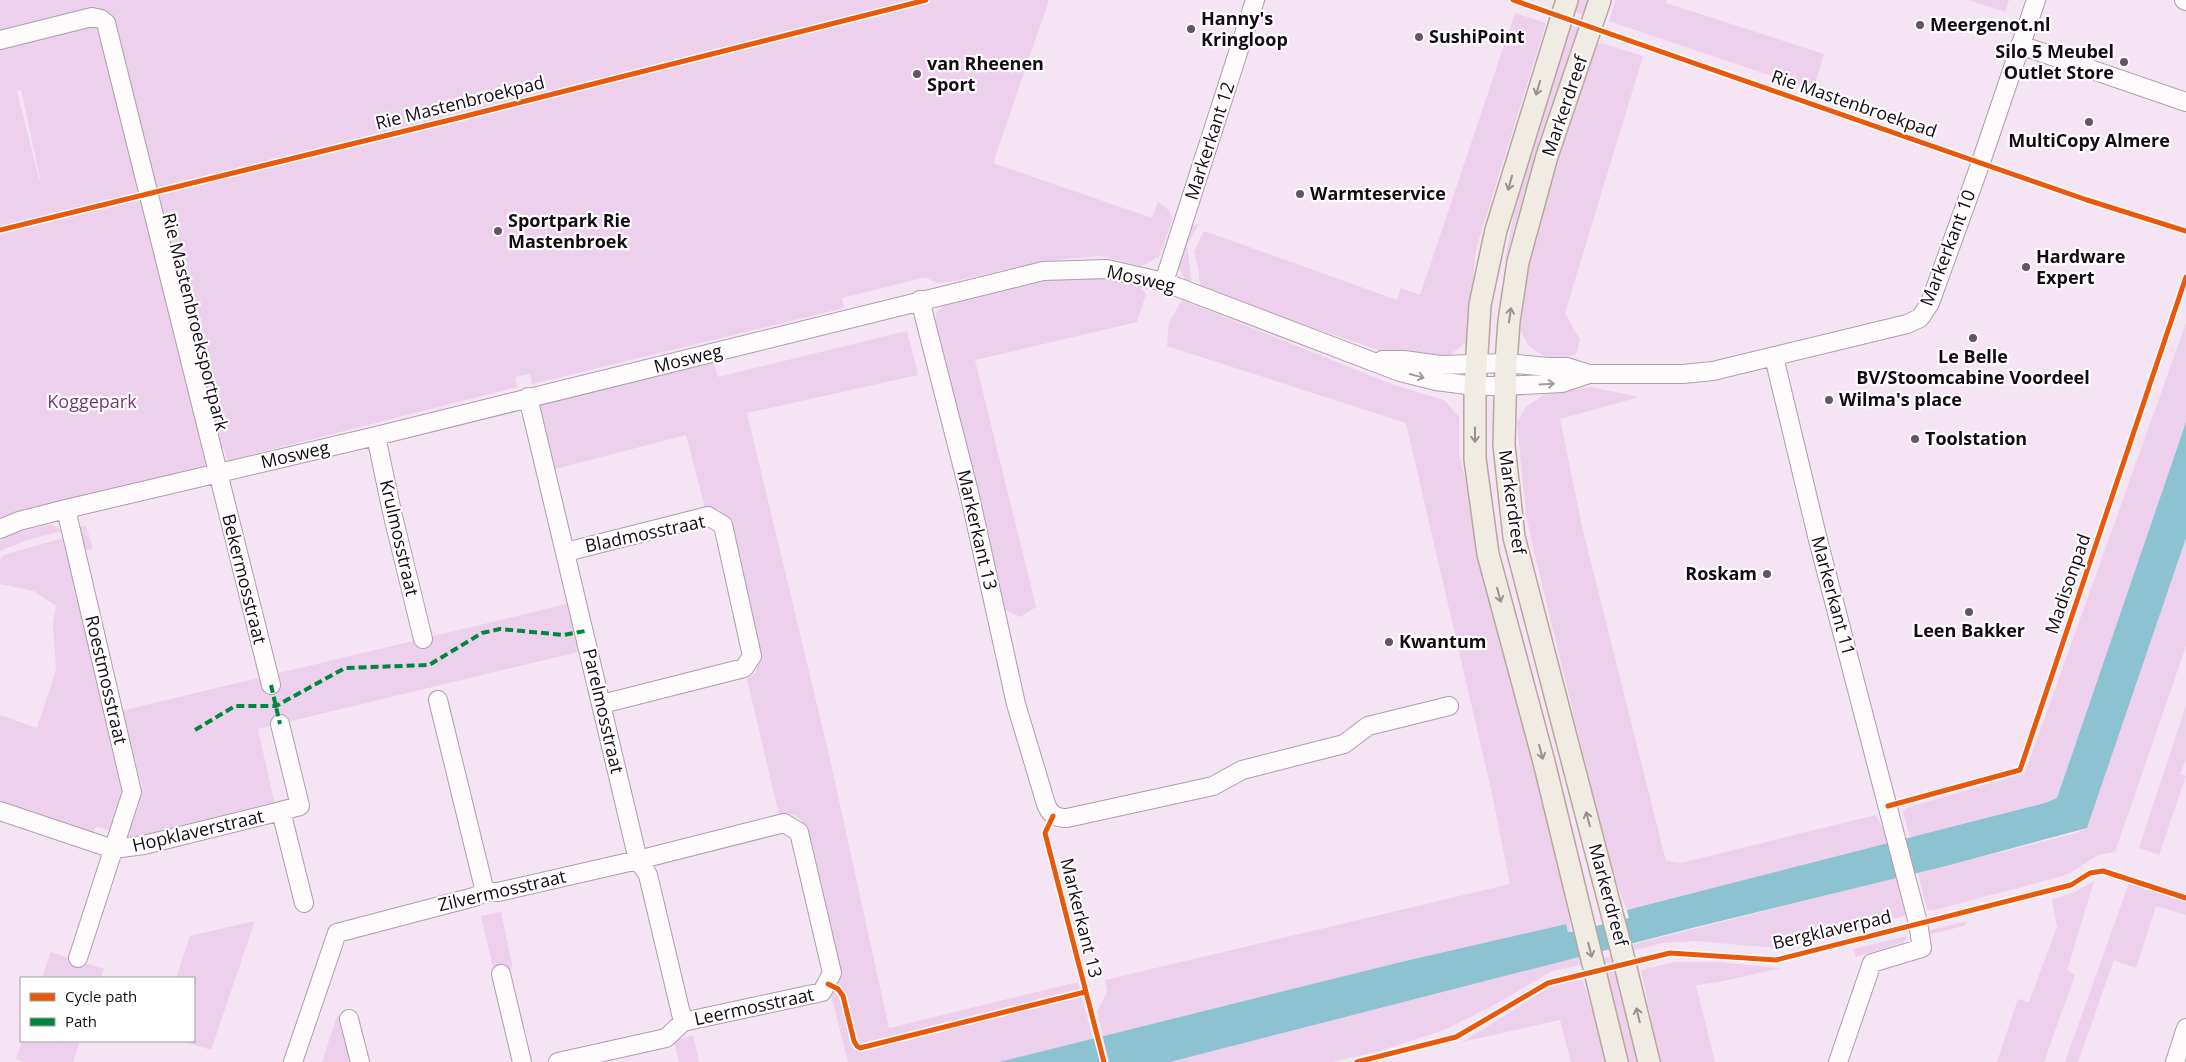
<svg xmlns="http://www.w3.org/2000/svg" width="2186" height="1062" font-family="'Open Sans',sans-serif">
  <rect width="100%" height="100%" fill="#f5e4f4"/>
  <!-- green -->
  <path fill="#edd0eb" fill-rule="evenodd" d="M 0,0 L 1049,0 L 993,163 L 1152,218 L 1158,202 L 1170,211 L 1172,220 L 1159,257 L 1141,266 L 1100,256 L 1045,261 L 950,282 L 936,283 L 926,277 L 842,298 L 844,308 L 532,384 L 530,374 L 515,377 L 517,387 L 227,461 L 224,448 L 203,453 L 207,472 L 0,520 L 0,42 L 10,39 L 8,29 L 0,31 ZM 21,90 L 40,178 L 39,179 L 17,91 Z
    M 1575,0 L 1588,0 L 1583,15 L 1571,10 Z
    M 1616,0 L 1667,0 L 1666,3 L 1824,54 L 1813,90 L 1609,21 Z
    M 1969,0 L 2009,0 L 2005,12 Z
    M 1515,13 L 1546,23 L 1476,249 L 1467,342 L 1444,359 L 1390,354 L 1200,289 L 1199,271 L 1194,252 L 1204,231 L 1397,300 L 1401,288 L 1420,295 Z
    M 1567,24 L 1578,28 L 1523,197 L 1504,266 C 1518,182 1542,106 1567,24 Z
    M 1601,43 L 1643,56 L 1565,313 L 1580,340 L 1576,354 L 1559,359 L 1542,355 L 1528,345 L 1518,325 L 1523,265 L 1590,57 L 1596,45 Z
    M 1199,224 L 1187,245 L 1192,286 L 1185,280 L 1177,265 L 1188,227 Z
    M 1102,275 L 1136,283 L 1146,294 L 1137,322 L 975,360 L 1036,607 L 1020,617 L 1005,610 L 935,329 L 936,313 L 946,303 L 1048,278 Z
    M 1182,300 L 1394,385 L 1444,400 L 1459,417 L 1459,454 L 1565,890 L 1571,932 L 1568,932 L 1566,924 L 1405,961 L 1103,1036 L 1097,1012 L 1107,992 L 1105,980 L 1510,884 L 1493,798 L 1406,423 L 1167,346 L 1169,322 Z
    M 2186,323 L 2186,422 L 2057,798 L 2045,803 L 1910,838 L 1903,812 L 1906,808 L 2025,773 Z
    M 907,331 L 918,375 L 747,413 L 829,755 L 889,1028 L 1078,982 L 1093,1039 L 999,1062 L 848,1062 L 831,995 L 839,976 L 802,820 L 794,815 L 779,815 L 747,679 L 756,672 L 759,647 L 725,517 L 719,509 L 705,508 L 686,435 L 555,469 L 538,402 L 713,360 L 718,377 Z
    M 1591,387 L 1639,397 L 1560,419 L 1583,531 L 1666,861 L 1681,863 L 1876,815 L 1890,843 L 1627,910 L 1611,869 L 1533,547 L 1526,514 L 1517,423 L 1526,407 L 1545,394 Z
    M 51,524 L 62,531 L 27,540 L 0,551 L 0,541 L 11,534 Z
    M 86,526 L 93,549 L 82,551 L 75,528 Z
    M 67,537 L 127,798 L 115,833 L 97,826 L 91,836 L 0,804 L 0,715 L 37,728 L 56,670 L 53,624 L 56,606 L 34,591 L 0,584 L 0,559 L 4,555 Z
    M 2186,538 L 2186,646 L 2115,852 L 2098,855 L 2070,873 L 2056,878 L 1934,910 L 1927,910 L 1918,873 L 2076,833 L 2087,828 Z
    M 567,604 L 578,652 L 258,729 L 275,806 L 140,839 L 127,836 L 140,802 L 142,785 L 121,711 Z
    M 2186,705 L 2186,759 L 2180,774 L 2186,776 L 2159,855 L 2139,848 Z
    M 1899,877 L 1909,915 L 1775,948 L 1695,941 L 1662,943 L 1612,956 L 1639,1062 L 1627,1062 L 1615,1020 L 1603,958 L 1612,956 L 1610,950 Z
    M 2094,881 L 2067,970 L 2075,975 L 2044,1062 L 1997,1062 L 2018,999 L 2029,1002 L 2057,927 L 2052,900 L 2075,892 Z
    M 2129,883 L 2186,901 L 2186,915 L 2156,906 L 2136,968 L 2114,960 L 2078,1062 L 2065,1062 Z
    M 501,912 L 513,969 L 494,972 L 481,916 Z
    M 255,921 L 211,1050 L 183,1041 L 194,1041 L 194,978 L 176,978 L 190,936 Z
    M 1967,921 L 1964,926 L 1927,935 L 1923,932 Z
    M 1907,936 L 1904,942 L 1856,957 L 1853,949 Z
    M 51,952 L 104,969 L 101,978 L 42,978 Z
    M 1579,957 L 1586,964 L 1552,971 L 1492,1006 L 1444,1030 L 1376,1052 L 1331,1062 L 1170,1062 Z
    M 1675,962 L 1720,962 L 1781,968 L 1719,982 L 1696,985 L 1715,1062 L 1660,1062 L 1641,970 Z
    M 1582,980 L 1602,1038 L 1606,1062 L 1571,1062 L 1560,1020 L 1462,1042 L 1553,985 Z
    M 338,1013 L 353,1062 L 322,1062 Z
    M 693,1035 L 699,1062 L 679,1062 L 674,1041 Z
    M 22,1041 L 80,1041 L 73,1062 L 25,1062 L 16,1059 Z"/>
  <!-- water -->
  <path fill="#8dc3d1" d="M 2186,422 L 2186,538 L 2087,828 L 1950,865 L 1692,928 L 1170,1062 L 999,1062 L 1405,961 L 1566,924 L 1568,932 L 1571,932 L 1629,918 L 1627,910 L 2045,803 L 2057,798 Z"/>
  <!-- pier -->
  <path fill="#f5e4f4" d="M 1102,1034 L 1109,1062 L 1101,1062 L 1094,1036 Z"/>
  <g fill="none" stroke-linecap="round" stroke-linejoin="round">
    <!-- minor casing -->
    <g stroke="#ac9fab" stroke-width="20">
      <path id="minor" d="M 2184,0 L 2186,1
        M 0,40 L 92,17 L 101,19 L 106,23 L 271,685
        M 2020,45 L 2186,102
        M 1164,282 L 1255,0
        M 920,300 L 969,492 L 1016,704 L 1046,804 C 1050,815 1056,818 1067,818 L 1213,786 L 1242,770 L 1344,744 L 1368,726 L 1449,706
        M 1774,357 L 1818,540 L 1918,923 L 1922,948 L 1872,963 L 1838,1062
        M 1382,360 L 1404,360 L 1440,365 L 1506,363 L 1549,367 L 1567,367 L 1589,374
        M 528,397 L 638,860 L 648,875 L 683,1022
        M 376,436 L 392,512 L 423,639
        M 66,509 L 132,792 L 78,958
        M 0,529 L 19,521 L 66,509 L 376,436 L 1043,271 L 1107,269 L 1164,282 L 1400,372 L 1436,381 L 1475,386 L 1504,386 L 1562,383 L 1589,374 L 1683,374 L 1713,371 L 1907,324 L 1920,318 L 1930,303 L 1981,162 L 2036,0
        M 566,552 L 708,516 L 723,525 L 752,656 L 744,668 L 602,704
        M 438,700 L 485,892
        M 280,724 L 300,806 L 281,811 L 304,903
        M 0,811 L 113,849 L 144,845 L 281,811
        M 501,974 L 522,1062
        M 349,1019 L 360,1062
        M 293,1062 L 337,933 L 474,897 L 485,892 L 498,892 L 638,860 L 784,823 L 799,832 L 832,973 L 822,992 L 683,1022 L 666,1038 L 558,1062
        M 2175,1062 L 2186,1028"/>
    </g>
    <!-- major casing -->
    <g stroke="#b6a89e" stroke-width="24">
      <path id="major" d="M 1567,0 L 1496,230 L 1480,305 L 1475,386 L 1475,459 L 1488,554 L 1544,762 L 1617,1062
        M 1600,0 L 1547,156 L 1518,262 L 1509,321 L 1506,363 L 1504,445 L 1514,537 L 1623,956 L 1649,1062"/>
    </g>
    <!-- minor -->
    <use href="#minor" stroke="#fefbfd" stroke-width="18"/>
    <!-- major -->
    <use href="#major" stroke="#f0ebe3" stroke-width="21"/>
    <!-- quiet -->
    <path stroke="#00873e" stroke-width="4" stroke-dasharray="8 4" stroke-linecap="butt" d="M 271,685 L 280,724
      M 195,730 L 235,706 L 276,706 L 345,668 L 429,665 L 482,633 L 500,629 L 564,635 L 585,631"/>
    <!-- cycleway casing -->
    <g stroke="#fff" stroke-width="8">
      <path id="cycleway" d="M 1513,0 L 2087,200 L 2186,231
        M 0,230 L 458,118 L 926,0
        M 1888,806 L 2020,770 L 2186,277
        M 1053,816 L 1045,833 L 1104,1062
        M 828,984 L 838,989 L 843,996 L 854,1041 L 857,1046 L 860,1048 L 1085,992
        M 1357,1062 L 1456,1037 L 1548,983 L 1670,953 L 1776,960 L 2071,885 L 2090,873 L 2103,871 L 2186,898"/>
    </g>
    <!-- cycleway -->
    <use href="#cycleway" stroke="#e8590c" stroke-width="5"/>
  </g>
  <!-- one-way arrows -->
  <defs><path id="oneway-shaft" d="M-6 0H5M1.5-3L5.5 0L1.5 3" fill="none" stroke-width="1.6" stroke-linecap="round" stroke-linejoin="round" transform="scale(1.25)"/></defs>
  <g stroke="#989190">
    <use href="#oneway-shaft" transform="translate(1538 88) rotate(107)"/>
    <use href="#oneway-shaft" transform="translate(1510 183) rotate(106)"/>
    <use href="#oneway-shaft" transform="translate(1510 315) rotate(-82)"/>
    <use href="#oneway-shaft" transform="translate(1475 435) rotate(90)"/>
    <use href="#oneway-shaft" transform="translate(1499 595) rotate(75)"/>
    <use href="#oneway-shaft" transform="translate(1541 752) rotate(75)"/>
    <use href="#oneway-shaft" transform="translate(1588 819) rotate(-105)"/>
    <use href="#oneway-shaft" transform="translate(1590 950) rotate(76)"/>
    <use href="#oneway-shaft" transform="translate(1638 1015) rotate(-103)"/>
  </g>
  <g stroke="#a09ba0">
    <use href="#oneway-shaft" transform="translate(1417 376) rotate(15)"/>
    <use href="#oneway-shaft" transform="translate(1547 384) rotate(-3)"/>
  </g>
  <!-- markers -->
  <g fill="#635662" stroke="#fff" stroke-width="2">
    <circle cx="1920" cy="25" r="5"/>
    <circle cx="1191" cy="29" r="5"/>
    <circle cx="1419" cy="37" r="5"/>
    <circle cx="2124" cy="62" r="5"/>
    <circle cx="917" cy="74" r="5"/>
    <circle cx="2089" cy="122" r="5"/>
    <circle cx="1300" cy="194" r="5"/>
    <circle cx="498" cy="231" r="5"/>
    <circle cx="2026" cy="267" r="5"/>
    <circle cx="1973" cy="338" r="5"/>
    <circle cx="1829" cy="400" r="5"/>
    <circle cx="1915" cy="439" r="5"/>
    <circle cx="1767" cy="574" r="5"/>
    <circle cx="1969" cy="612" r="5"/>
    <circle cx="1389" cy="642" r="5"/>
  </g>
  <g text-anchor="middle" stroke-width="4.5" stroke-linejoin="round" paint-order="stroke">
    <!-- poi labels -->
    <g font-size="18" font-weight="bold" fill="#140a14" stroke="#fff" text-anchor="start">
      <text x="1201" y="25">Hanny's<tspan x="1201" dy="21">Kringloop</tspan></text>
      <text x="1930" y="31">Meergenot.nl</text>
      <text x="1429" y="43">SushiPoint</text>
      <text x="2114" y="58" text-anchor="end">Silo 5 Meubel<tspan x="2114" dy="21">Outlet Store</tspan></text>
      <text x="927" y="70">van Rheenen<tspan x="927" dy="21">Sport</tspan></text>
      <text x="2089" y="147" text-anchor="middle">MultiCopy Almere</text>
      <text x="1310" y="200">Warmteservice</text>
      <text x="508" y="227">Sportpark Rie<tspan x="508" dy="21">Mastenbroek</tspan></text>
      <text x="2036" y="263">Hardware<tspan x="2036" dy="21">Expert</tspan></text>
      <text x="1973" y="363" text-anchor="middle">Le Belle<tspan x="1973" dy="21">BV/Stoomcabine Voordeel</tspan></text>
      <text x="1839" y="406">Wilma's place</text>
      <text x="1925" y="445">Toolstation</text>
      <text x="1757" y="580" text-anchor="end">Roskam</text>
      <text x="1969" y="637" text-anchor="middle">Leen Bakker</text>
      <text x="1399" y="648">Kwantum</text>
    </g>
    <!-- street labels -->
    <g font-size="18" fill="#140a14" stroke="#fff">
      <text transform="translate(460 103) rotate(-14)" y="6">Rie Mastenbroekpad</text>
      <text transform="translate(1854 104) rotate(19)" y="6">Rie Mastenbroekpad</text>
      <text transform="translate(1565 106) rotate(-71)" y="6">Markerdreef</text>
      <text transform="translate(1210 141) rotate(-72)" y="6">Markerkant 12</text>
      <text transform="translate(1948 248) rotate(-69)" y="6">Markerkant 10</text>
      <text transform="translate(1141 279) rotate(13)" y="6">Mosweg</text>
      <text transform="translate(195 322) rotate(76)" y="6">Rie Mastenbroeksportpark</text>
      <text transform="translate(688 359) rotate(-14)" y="6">Mosweg</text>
      <text transform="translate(295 455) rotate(-13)" y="6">Mosweg</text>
      <text transform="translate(1512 502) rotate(82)" y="6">Markerdreef</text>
      <text transform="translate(977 530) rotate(77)" y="6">Markerkant 13</text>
      <text transform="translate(645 534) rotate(-12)" y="6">Bladmosstraat</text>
      <text transform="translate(399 538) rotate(77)" y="6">Krulmosstraat</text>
      <text transform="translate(244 579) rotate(76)" y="6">Bekermosstraat</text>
      <text transform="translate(2068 584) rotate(-71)" y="6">Madisonpad</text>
      <text transform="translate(1833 596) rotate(75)" y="6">Markerkant 11</text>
      <text transform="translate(106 680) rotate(77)" y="6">Roestmosstraat</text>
      <text transform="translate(603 711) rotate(77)" y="6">Parelmosstraat</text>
      <text transform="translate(198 831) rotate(-13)" y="6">Hopklaverstraat</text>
      <text transform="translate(502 891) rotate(-13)" y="6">Zilvermosstraat</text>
      <text transform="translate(1608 895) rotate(75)" y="6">Markerdreef</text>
      <text transform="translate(1081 918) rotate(76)" y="6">Markerkant 13</text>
      <text transform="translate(1832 930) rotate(-13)" y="6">Bergklaverpad</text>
      <text transform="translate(754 1007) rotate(-12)" y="6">Leermosstraat</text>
    </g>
    <!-- park labels -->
    <g font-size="18" fill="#733870" stroke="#fff">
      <text x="92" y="408">Koggepark</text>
    </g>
  </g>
  <!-- legend -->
  <rect x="20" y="977" width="175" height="65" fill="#ffffff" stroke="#a19da1"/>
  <rect x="30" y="993" width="25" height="8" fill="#e8590c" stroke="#a19da1"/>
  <text x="65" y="1002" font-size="15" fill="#140a14">Cycle path</text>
  <rect x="30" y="1018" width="25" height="8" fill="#00873e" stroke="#a19da1"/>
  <text x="65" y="1027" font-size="15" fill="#140a14">Path</text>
</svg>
